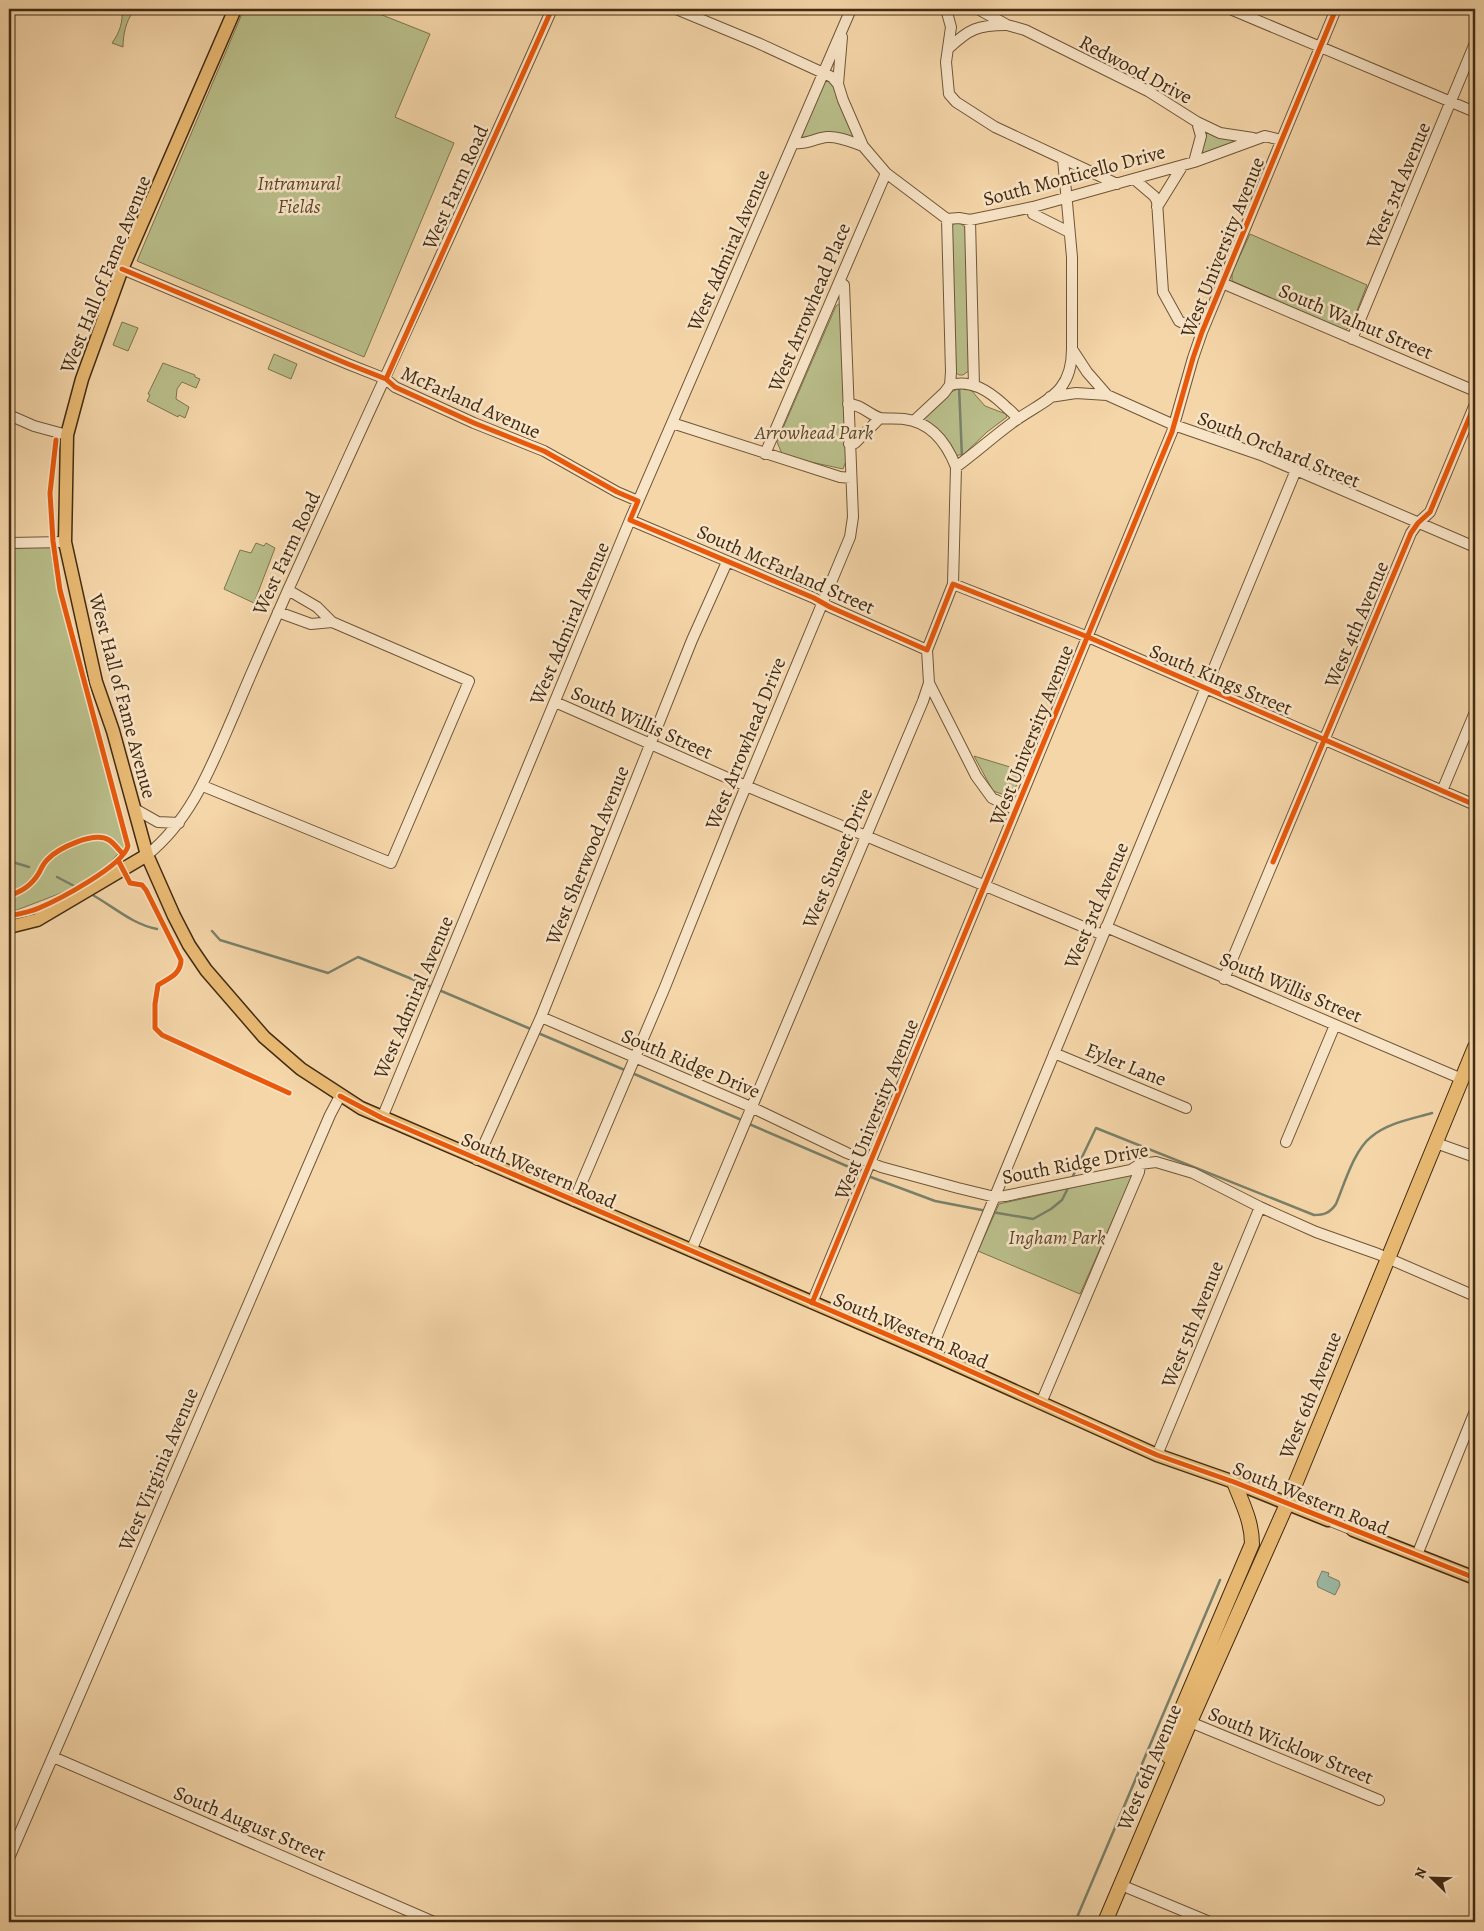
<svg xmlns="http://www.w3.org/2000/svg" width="1484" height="1931" font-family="Alegreya,serif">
  <rect width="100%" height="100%" fill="#f5d6a9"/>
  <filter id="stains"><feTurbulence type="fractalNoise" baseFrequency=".004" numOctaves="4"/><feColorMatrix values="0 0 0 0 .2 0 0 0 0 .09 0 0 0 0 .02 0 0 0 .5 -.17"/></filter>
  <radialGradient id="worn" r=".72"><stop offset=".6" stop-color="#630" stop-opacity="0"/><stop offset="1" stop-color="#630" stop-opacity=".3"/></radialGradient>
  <!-- green -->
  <path fill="#b9be8a" stroke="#7e744e" d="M 122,9 L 133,12 C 126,21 123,35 123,47 L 112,43 C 120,32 123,22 122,9 Z
    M 244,9 L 367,9 L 430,34 L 395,117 L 454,143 L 364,357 L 137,261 Z
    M 824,73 L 832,77 L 863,146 L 843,139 L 795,143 Z
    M 1197,122 L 1254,139 L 1194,162 L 1201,136 Z
    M 955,223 L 960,223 L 966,228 L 970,370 L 963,375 L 959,375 L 955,372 L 952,226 Z
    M 1250,234 L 1367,285 L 1351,326 L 1345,330 L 1232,281 L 1232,273 Z
    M 840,303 L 846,461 L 843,469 L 783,456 L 777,442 L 836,306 Z
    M 122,322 L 138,328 L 128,351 L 113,345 Z
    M 274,354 L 297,364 L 291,379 L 268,369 Z
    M 163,363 L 195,375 L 195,377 L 200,379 L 196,388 L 182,382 L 177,389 L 176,399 L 189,407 L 185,418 L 179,415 L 178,417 L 147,401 L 150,395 L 148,394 Z
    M 963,388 L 971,390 L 985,406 L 1006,414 L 1007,417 L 987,432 L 964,454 L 954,456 L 920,421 C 935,410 945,390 963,388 Z
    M 256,543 L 264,546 L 266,543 L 275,548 L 254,603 L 224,589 L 240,550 L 251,553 Z
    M 44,546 L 50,546 L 57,588 L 107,777 L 123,830 L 125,846 L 108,865 L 69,890 L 9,913 L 9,549 Z
    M 974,756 L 1023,771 L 1011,797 L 993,791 Z
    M 1133,1174 L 1080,1294 L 978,1251 L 999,1204 Z"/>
  <!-- water -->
  <path fill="#9db9a4" stroke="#79806a" d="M 1322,1571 L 1329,1573 L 1328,1576 L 1339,1581 L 1340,1585 L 1335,1595 L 1318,1587 L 1317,1582 Z"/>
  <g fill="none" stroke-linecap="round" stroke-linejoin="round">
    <!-- stream -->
    <path stroke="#79806a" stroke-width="2.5" d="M 959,386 L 962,458
      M 9,861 L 29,867
      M 57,877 L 80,889
      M 89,893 C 112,905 131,924 157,929
      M 212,931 L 220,940 L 328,973 L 358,957 L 434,988
      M 439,990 L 533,1030
      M 538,1033 L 627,1071
      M 632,1073 L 744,1121
      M 1470,1109 L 1475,1108
      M 749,1124 L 863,1173
      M 868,1176 L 935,1201 L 987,1211
      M 1072,1178 L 1096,1128 L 1314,1215 C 1324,1215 1330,1213 1336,1204 C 1344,1185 1354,1150 1371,1137 C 1387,1123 1412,1119 1432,1113
      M 992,1212 L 1033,1219 L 1051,1209 L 1062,1200 L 1069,1186
      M 1075,1922 L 1220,1580"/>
    <!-- minor casing -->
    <g stroke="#6f5638" stroke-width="12">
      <path id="minor" d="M 676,9 L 758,43 L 832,77 L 838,84 L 843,100 L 863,146 L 886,173 L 947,219 L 959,218 L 970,220 L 1033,207 L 1194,162 L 1265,136 L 1281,140
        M 946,9 L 951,27 L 946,62 L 949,94 L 956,102 L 995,127 L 1117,184
        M 978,9 L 1007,25 L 1025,30 L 1148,91 L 1197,122 L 1220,133 L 1253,138
        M 1230,9 L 1475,112
        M 949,48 C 969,29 978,25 1006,25
        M 838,84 L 842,37
        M 795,143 C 805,145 816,138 827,137 C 839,136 851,142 863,146
        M 1063,159 L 1072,257 L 1072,349 L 1087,372 L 1107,395 L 1174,425 L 1261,455 L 1475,547
        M 1194,162 L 1201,136 L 1197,122
        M 1134,179 L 1154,196 L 1157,201 L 1163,292 L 1179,321 L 1202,332
        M 1033,207 L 1033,214 L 1069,232
        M 1157,207 L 1183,165
        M 970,220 L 974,386
        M 122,269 L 348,364 L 386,379 L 395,387 L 474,423 L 544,451 L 617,492 L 638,501
        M 1222,283 L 1475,391
        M 1352,339 L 1475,43
        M 950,385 C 971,379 989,391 1004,405 C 1009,410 1014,413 1018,419
        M 1050,397 L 1076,393 L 1107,395
        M 848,404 C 861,404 868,414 880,418 C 887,419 896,418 904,419 C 931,422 947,444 956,467
        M 9,415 L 34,426 L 67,435
        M 914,421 L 944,393 L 950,385 L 951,372 L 947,219
        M 672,423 L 840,477 L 851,478
        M 849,444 L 855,443 L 880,418
        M 765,454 L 886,173
        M 630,520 L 814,598 L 830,607 L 927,650
        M 9,543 L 65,542
        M 953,584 L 1088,637 L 1475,805
        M 278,612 L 311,624 L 332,622
        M 929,683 L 976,776 L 992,798 L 1016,810
        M 555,702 L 746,786 L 1103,935
        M 203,786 L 391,863 L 469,681 L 332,622 L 317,607 L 288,590
        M 1442,791 L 1475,712
        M 135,809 L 158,822 L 179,823
        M 147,855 C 193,818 212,764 235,712 C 252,671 270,631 288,590 C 376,396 466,203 552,9
        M 1106,927 L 1462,1079
        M 1224,979 L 1411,533 L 1418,523 L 1430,512 L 1475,404
        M 541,1017 L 751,1107 L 847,1153 L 881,1167 L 958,1188 L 995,1197 L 1005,1196 L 1131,1170 L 1140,1164 L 1156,1162 L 1193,1173 L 1260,1207 L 1316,1232 L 1378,1254 L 1475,1296
        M 1054,1053 L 1186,1108
        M 382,1118 L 630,520 L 851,9
        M 1286,1142 L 1335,1025
        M 1436,1143 L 1475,1157
        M 477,1160 L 541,1017 L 692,640 L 727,562
        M 574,1201 L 665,987 L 734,815 L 850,537 L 853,517 L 844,285 L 839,282
        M 691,1251 L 923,701 L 929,683 L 927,650 L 953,584 L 956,467 C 975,453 993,437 1012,423 C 1043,400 1072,396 1072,349
        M 812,1303 L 1172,432 L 1193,358 L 1202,332 L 1336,9
        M 930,1353 L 1296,470
        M 1041,1403 L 1139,1172 L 1140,1164
        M 1157,1455 L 1260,1207
        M 1328,1520 L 1353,1530
        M 1417,1555 L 1475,1411
        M 1190,1722 L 1379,1800
        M 53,1757 L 434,1922
        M 9,1858 L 330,1115 L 340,1096
        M 1121,1885 L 1210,1922"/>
    </g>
    <!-- major casing -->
    <g stroke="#422b13" stroke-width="15">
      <path id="major" d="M 235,9 L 122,269 L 82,379 L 67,435 L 65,542 L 96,682 L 113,731 L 147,855 L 174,916 L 189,945 L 206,970 L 264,1037 L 301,1069 L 361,1108 L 930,1353 L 1157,1455 L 1234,1482 L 1328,1520
        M 9,927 L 37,920 L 147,855
        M 1353,1530 L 1475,1578"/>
    </g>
    <!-- highway casing -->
    <g stroke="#422b13" stroke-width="16">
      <path id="highway" d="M 1168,1756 L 1177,1720 L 1252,1544 C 1252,1521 1242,1503 1234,1482
        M 1105,1922 L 1190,1722 L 1287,1504 L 1475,1047"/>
    </g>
    <!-- minor -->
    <use href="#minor" stroke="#f8e4c7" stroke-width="10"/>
    <!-- major -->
    <use href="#major" stroke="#eabb74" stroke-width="12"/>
    <!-- highway -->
    <use href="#highway" stroke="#eabb74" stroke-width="14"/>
    <!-- cycleway casing -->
    <g stroke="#f8e4c7" stroke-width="8">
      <path id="cycleway" d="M 122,269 L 348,364 L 386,379 L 395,387 L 474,423 L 544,451 L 617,492 L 638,501 L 630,520 L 814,598 L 830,607 L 927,650 L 953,584 L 1088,637 L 1475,805
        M 386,379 L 552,9
        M 118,860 L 130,883 L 142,885 L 146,890 L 181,960 C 181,974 169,978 158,985 L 155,1004 L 155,1028 L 162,1035 L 289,1093
        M 1273,862 L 1411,533 L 1418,523 L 1430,512 L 1475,404
        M 9,896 C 22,891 31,886 39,873 C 41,869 43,864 47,860 C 58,848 94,831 109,840 C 114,843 119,850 123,854
        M 9,916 C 19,914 30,912 39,908 C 58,900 123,866 128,846 L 60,590 L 53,541 L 50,493 L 56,440
        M 340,1096 L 382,1118 L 930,1353 L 1157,1455 L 1234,1482 L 1475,1578
        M 812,1303 L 1172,432 L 1193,358 L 1202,332 L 1336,9"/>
    </g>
    <!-- cycleway -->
    <use href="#cycleway" stroke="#e8590c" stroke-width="5"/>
  </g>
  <g text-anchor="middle" stroke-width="5" stroke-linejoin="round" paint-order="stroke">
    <!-- street labels -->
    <g font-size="20" fill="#422b13" stroke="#f8e4c7">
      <text transform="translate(1136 69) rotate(28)" y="7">Redwood Drive</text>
      <text transform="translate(1074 175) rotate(-15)" y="7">South Monticello Drive</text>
      <text transform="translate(1398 185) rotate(-67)" y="7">West 3rd Avenue</text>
      <text transform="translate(455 187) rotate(-66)" y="7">West Farm Road</text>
      <text transform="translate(1222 247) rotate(-68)" y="7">West University Avenue</text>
      <text transform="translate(728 250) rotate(-66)" y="7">West Admiral Avenue</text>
      <text transform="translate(105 274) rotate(-68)" y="7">West Hall of Fame Avenue</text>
      <text transform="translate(809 307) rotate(-67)" y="7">West Arrowhead Place</text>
      <text transform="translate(1356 321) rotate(23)" y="7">South Walnut Street</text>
      <text transform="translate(471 402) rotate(24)" y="7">McFarland Avenue</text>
      <text transform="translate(1279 449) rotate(22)" y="7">South Orchard Street</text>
      <text transform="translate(286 553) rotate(-65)" y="7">West Farm Road</text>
      <text transform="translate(786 569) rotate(24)" y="7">South McFarland Street</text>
      <text transform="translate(569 623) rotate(-67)" y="7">West Admiral Avenue</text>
      <text transform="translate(1356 624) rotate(-67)" y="7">West 4th Avenue</text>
      <text transform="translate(1221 679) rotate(23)" y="7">South Kings Street</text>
      <text transform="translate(123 696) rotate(75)" y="7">West Hall of Fame Avenue</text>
      <text transform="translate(642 722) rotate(24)" y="7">South Willis Street</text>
      <text transform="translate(1031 735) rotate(-68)" y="7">West University Avenue</text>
      <text transform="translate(745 743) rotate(-68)" y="7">West Arrowhead Drive</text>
      <text transform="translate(587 855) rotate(-68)" y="7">West Sherwood Avenue</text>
      <text transform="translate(837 858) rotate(-67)" y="7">West Sunset Drive</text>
      <text transform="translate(1096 905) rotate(-67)" y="7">West 3rd Avenue</text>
      <text transform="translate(1291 987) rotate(23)" y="7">South Willis Street</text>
      <text transform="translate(413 997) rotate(-67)" y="7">West Admiral Avenue</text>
      <text transform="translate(691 1063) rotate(23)" y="7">South Ridge Drive</text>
      <text transform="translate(1126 1064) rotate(22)" y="7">Eyler Lane</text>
      <text transform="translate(876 1109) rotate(-68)" y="7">West University Avenue</text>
      <text transform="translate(1075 1163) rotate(-11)" y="7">South Ridge Drive</text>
      <text transform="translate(539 1170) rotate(23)" y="7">South Western Road</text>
      <text transform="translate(1192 1324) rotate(-68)" y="7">West 5th Avenue</text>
      <text transform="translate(911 1330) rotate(23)" y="7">South Western Road</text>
      <text transform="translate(1310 1395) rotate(-68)" y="7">West 6th Avenue</text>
      <text transform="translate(158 1469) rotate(-67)" y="7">West Virginia Avenue</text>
      <text transform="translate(1311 1498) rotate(22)" y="7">South Western Road</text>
      <text transform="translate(1291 1745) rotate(22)" y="7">South Wicklow Street</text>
      <text transform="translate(1149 1767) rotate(-67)" y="7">West 6th Avenue</text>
      <text transform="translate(250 1823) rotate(23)" y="7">South August Street</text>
    </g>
    <!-- park labels -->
    <g font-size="20" font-style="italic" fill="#5a482b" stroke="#f8e4c7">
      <text x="299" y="190">Intramural<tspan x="299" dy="23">Fields</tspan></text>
      <text x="814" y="439">Arrowhead Park</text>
      <text x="1057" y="1244">Ingham Park</text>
    </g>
  </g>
  <!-- margin -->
  <rect width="1484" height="1931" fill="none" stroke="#f5d6a9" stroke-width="30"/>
  <rect x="10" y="10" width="1464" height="1911" fill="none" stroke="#422b13" stroke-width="2.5"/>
  <rect x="15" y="15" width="1454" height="1901" fill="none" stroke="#422b13"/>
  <!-- north arrow -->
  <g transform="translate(1432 1878) rotate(293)" stroke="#f8e4c7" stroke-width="4" paint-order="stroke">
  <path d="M0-4L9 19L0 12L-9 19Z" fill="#422b13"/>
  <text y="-8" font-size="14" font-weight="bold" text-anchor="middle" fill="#422b13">N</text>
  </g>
  <rect width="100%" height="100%" filter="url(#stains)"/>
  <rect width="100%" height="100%" fill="url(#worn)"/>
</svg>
